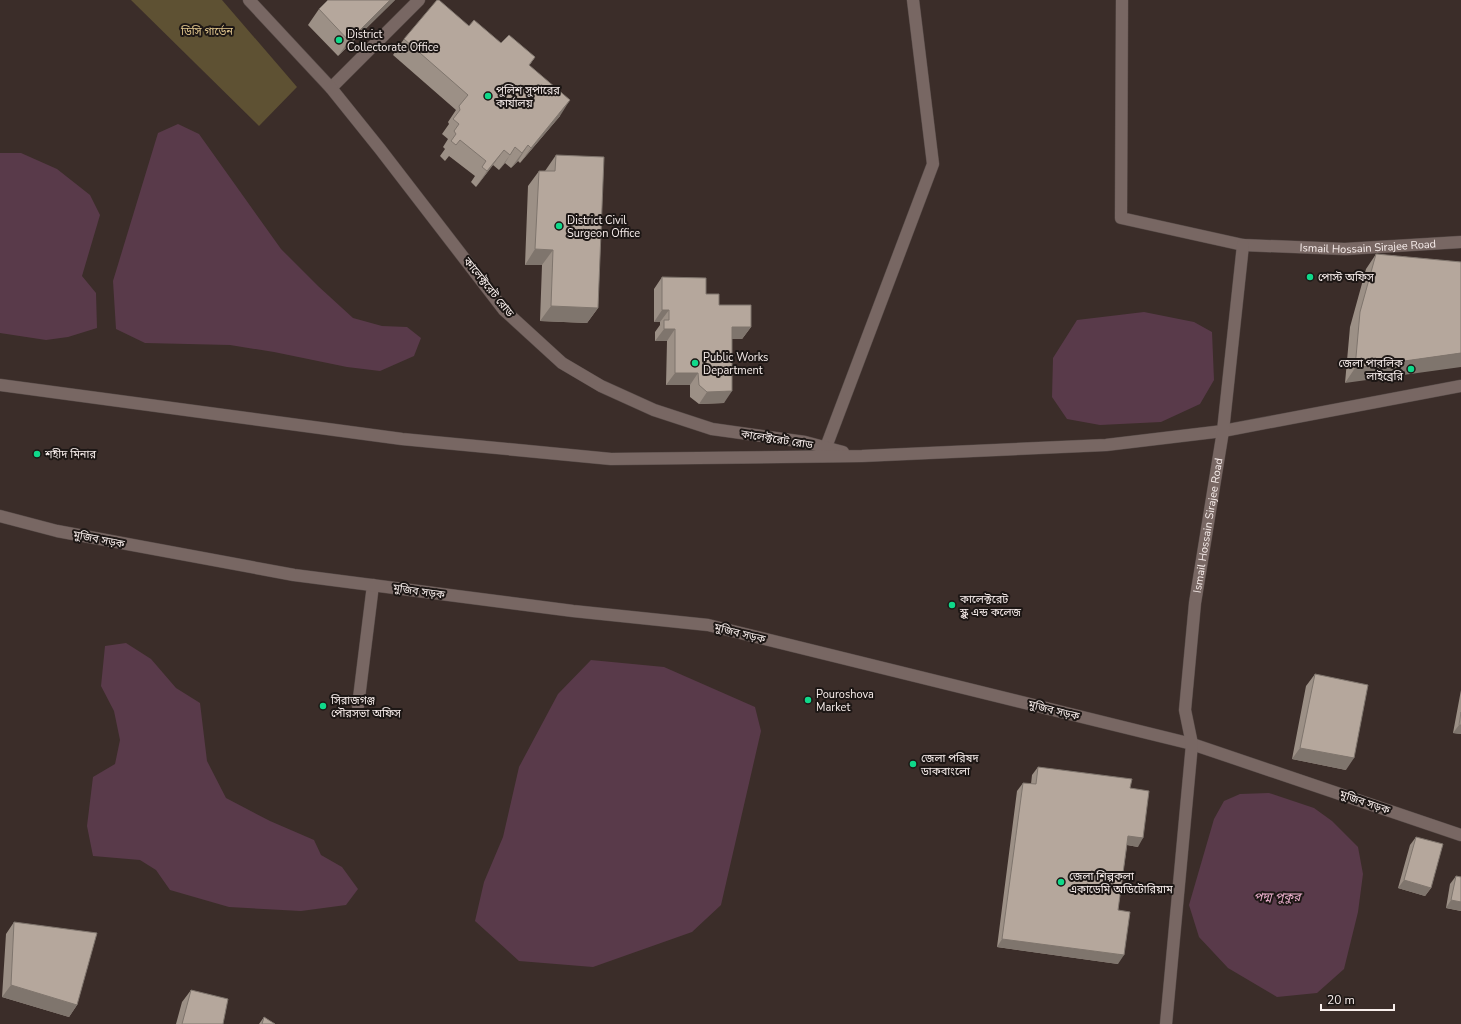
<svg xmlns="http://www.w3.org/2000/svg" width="1461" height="1024" font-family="'Nunito Sans','Noto Sans Bengali',sans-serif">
  <rect width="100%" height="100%" fill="#3b2d29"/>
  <!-- green -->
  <path fill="#5e5133" d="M 131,0 L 222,0 L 297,87 L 259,126 Z"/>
  <!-- water -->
  <path fill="#593a4a" d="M 178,124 L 199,134 L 281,249 L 318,286 L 353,318 L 382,326 L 407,327 L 421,338 L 414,356 L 380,371 L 347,367 L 274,352 L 230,345 L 145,343 L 116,329 L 113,281 L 158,133 Z
    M 0,153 L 21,153 L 57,169 L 90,195 L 100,215 L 82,276 L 96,293 L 97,328 L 68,337 L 46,340 L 0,333 Z
    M 1144,312 L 1194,322 L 1212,332 L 1214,380 L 1200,404 L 1161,422 L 1100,425 L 1067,419 L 1052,397 L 1053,358 L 1077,320 Z
    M 126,643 L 151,659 L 176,688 L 200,703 L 207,761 L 226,798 L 270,821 L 314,840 L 321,855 L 342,867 L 358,889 L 346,905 L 301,911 L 229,907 L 170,890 L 156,870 L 140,860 L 93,856 L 87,826 L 93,777 L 115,764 L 120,740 L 114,711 L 101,686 L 105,646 Z
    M 591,660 L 664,667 L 755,707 L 761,731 L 721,905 L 692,932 L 593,967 L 519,961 L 475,921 L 484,882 L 503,837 L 519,767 L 558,694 Z
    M 1269,793 L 1314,808 L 1332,821 L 1358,847 L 1363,874 L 1358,912 L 1344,969 L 1317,993 L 1277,997 L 1228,968 L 1199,937 L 1189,905 L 1214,819 L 1224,801 L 1240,794 Z"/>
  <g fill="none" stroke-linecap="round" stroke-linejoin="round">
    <!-- lane casing -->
    <g stroke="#554946" stroke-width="13">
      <path id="lane" d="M 331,88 L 419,0
        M 826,447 L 933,164 L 913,0
        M 358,706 L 373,585"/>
    </g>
    <!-- street casing -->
    <g stroke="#554946" stroke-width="13">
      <g id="street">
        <path d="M 249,0 L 331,88 L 380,149 L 504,310 L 562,363 L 601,386 L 654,410 L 712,429 L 805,442 L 843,452"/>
        <path id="s1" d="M 1122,0 L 1121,218 L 1243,245 L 1345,249 L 1461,242"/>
        <path d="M 0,385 L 402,439 L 611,459 L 862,456 L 1106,445 L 1223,431 L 1461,386"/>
        <path d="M 0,516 L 57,531 L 294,575 L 573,611 L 708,625 L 1192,744 L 1461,835"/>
        <path id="s2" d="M 1166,1024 L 1192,744 L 1185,710 L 1195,603 L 1223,431 L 1243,245"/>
      </g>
    </g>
    <!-- lane -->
    <use href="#lane" stroke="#786763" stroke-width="12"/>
    <!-- street -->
    <use href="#street" stroke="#786763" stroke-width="12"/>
  </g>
  <!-- wall -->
  <path fill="#9c9086" d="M 395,0 L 338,56 L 308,25 L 319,9 Z
    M 469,26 L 501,43 L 535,57 L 529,66 L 560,116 L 520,163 L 518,161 L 511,168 L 505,163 L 499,170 L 493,165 L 476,187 L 471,182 L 475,176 L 449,156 L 445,161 L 440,156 L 445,149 L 443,147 L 448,139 L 442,134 L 449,124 L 448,122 L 456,110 L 393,55 L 404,39 Z
    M 556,155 L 598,308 L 587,323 L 540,321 L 542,265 L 525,265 L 528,186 L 539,171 L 545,171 Z
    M 1376,254 L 1461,262 L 1345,383 L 1350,327 L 1366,269 Z
    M 662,277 L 706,294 L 719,305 L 751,327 L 742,339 L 732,339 L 724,403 L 699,404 L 690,397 L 690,385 L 666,385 L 667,341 L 655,341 L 655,332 L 660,325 L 660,322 L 654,322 L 654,289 Z
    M 1315,674 L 1346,770 L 1292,759 L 1306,686 Z
    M 1461,690 L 1461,734 L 1453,733 Z
    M 1038,767 L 1130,788 L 1138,847 L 1127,845 L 1118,910 L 1118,964 L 997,947 L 1017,791 L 1023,783 L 1031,784 L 1032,775 Z
    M 1416,837 L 1431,888 L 1425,896 L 1398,888 L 1410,845 Z
    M 1456,876 L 1461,911 L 1446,908 L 1450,884 Z
    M 14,922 L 77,1005 L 69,1017 L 2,997 L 6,934 Z
    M 191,990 L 223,1024 L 176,1024 L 182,1002 Z
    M 264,1017 L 262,1024 L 259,1024 Z"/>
  <!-- shaded-wall -->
  <path fill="#7f756d" d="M 390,0 L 395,0 L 338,56 L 349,41 Z
    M 570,100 L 560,116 L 520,163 L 531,148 Z
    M 528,145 L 518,161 L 511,168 L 522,153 Z
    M 515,147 L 505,163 L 499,170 L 510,155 Z
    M 504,150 L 493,165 L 476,187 L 487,171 Z
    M 535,249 L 553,250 L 542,265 L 525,265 Z
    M 551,306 L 598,308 L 587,323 L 540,321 Z
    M 662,310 L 669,310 L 660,322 L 654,322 Z
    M 732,327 L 751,327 L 742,339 L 723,339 Z
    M 664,329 L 675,329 L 667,341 L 655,341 Z
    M 1461,353 L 1461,367 L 1345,383 L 1355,368 Z
    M 675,373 L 698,373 L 690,385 L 666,385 Z
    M 732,391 L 724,403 L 699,404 L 707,392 Z
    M 1459,725 L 1461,725 L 1461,734 L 1453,733 Z
    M 1300,748 L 1354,758 L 1346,770 L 1292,759 Z
    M 1128,836 L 1143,838 L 1138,847 L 1122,844 Z
    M 1404,880 L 1431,888 L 1425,896 L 1398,888 Z
    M 1451,900 L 1461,902 L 1461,911 L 1446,908 Z
    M 1002,939 L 1124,955 L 1118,964 L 997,947 Z
    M 11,985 L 77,1005 L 69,1017 L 2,997 Z"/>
  <!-- building -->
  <path fill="#b5a79c" stroke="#7f756d" d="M 328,0 L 390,0 L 349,41 L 319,9 Z
    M 437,0 L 439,0 L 469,26 L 474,20 L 501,43 L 509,35 L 535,57 L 529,65 L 570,100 L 531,148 L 528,145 L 522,153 L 515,147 L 510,155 L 504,150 L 487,171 L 482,167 L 486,161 L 460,140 L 456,145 L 451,141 L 456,134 L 454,131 L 459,124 L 453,119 L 460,110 L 459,106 L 468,95 L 404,39 Z
    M 556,155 L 604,157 L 598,308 L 551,306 L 553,250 L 535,249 L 539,171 L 555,171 Z
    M 1376,254 L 1461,262 L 1461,353 L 1355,368 L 1360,312 Z
    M 662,277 L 706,278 L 706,294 L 719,294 L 719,305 L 751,305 L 751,327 L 732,327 L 732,391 L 707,392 L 699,385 L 698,373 L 675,373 L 675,329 L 664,329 L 664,320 L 669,320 L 669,310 L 662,310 Z
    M 1315,674 L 1368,685 L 1354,758 L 1300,748 Z
    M 1461,712 L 1461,725 L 1459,725 Z
    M 1038,767 L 1132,779 L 1130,788 L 1149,791 L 1143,838 L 1128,836 L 1118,910 L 1130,912 L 1124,955 L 1002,939 L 1023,783 L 1036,784 Z
    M 1416,837 L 1443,844 L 1431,888 L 1404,880 Z
    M 1456,876 L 1461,877 L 1461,902 L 1451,900 Z
    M 14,922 L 97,933 L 77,1005 L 11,985 Z
    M 191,990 L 228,999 L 223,1024 L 182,1024 Z
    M 264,1017 L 275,1024 L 262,1024 Z"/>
  <!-- markers -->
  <g fill="#0fd98a" stroke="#1d1715" stroke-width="1.5">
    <circle cx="339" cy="40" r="4"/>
    <circle cx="488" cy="96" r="4"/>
    <circle cx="559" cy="226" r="4"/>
    <circle cx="1310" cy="277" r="4"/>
    <circle cx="695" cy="363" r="4"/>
    <circle cx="1411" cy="369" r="4"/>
    <circle cx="37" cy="454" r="4"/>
    <circle cx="952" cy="605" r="4"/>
    <circle cx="808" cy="700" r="4"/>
    <circle cx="323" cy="706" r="4"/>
    <circle cx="913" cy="764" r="4"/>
    <circle cx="1061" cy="882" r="4"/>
  </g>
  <g text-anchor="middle" stroke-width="4" stroke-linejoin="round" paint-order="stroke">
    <!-- park labels -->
    <g font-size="11" fill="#e2c78e" stroke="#1d1715">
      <text x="207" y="35">ডিসি গার্ডেন</text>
    </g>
    <!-- poi labels -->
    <g font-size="11" fill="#f8eeec" stroke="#1d1715" text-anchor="start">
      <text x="347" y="38">District<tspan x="347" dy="13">Collectorate Office</tspan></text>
      <text x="496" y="94">পুলিশ সুপারের<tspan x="496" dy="13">কার্যালয়</tspan></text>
      <text x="567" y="224">District Civil<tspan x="567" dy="13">Surgeon Office</tspan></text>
      <text x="1318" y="281">পোস্ট অফিস</text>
      <text x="703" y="361">Public Works<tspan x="703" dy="13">Department</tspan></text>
      <text x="1403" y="367" text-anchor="end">জেলা পাবলিক<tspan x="1403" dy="13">লাইব্রেরি</tspan></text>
      <text x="45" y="458">শহীদ মিনার</text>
      <text x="960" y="603">কালেক্টরেট<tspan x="960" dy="13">স্কুল এন্ড কলেজ</tspan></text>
      <text x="816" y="698">Pouroshova<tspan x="816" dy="13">Market</tspan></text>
      <text x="331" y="704">সিরাজগঞ্জ<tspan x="331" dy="13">পৌরসভা অফিস</tspan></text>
      <text x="921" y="762">জেলা পরিষদ<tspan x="921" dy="13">ডাকবাংলো</tspan></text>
      <text x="1069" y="880">জেলা শিল্পকলা<tspan x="1069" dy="13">একাডেমি অডিটোরিয়াম</tspan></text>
    </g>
    <!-- street labels -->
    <g font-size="11" fill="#f8eeec" stroke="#1d1715">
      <text dy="4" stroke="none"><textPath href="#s1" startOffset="468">Ismail Hossain Sirajee Road</textPath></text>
      <text transform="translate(489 287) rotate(51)" y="4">কালেক্টরেট রোড</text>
      <text transform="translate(777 439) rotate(9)" y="4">কালেক্টরেট রোড</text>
      <text dy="4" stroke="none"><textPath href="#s2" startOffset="502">Ismail Hossain Sirajee Road</textPath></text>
      <text transform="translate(99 539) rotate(11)" y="4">মুজিব সড়ক</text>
      <text transform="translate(419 591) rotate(8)" y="4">মুজিব সড়ক</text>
      <text transform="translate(740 633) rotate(14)" y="4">মুজিব সড়ক</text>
      <text transform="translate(1054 710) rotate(14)" y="4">মুজিব সড়ক</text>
      <text transform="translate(1365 802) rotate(19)" y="4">মুজিব সড়ক</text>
    </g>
    <!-- water labels -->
    <g font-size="12" font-style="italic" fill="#efb2d0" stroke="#1d1715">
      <text x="1277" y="901">পদ্ম পুকুর</text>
    </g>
  </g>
  <!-- scale -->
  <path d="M1321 1004v6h73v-6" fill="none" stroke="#f8eeec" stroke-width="2"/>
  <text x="1327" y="1004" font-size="12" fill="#f8eeec" stroke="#1d1715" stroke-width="3" paint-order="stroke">20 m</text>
</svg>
